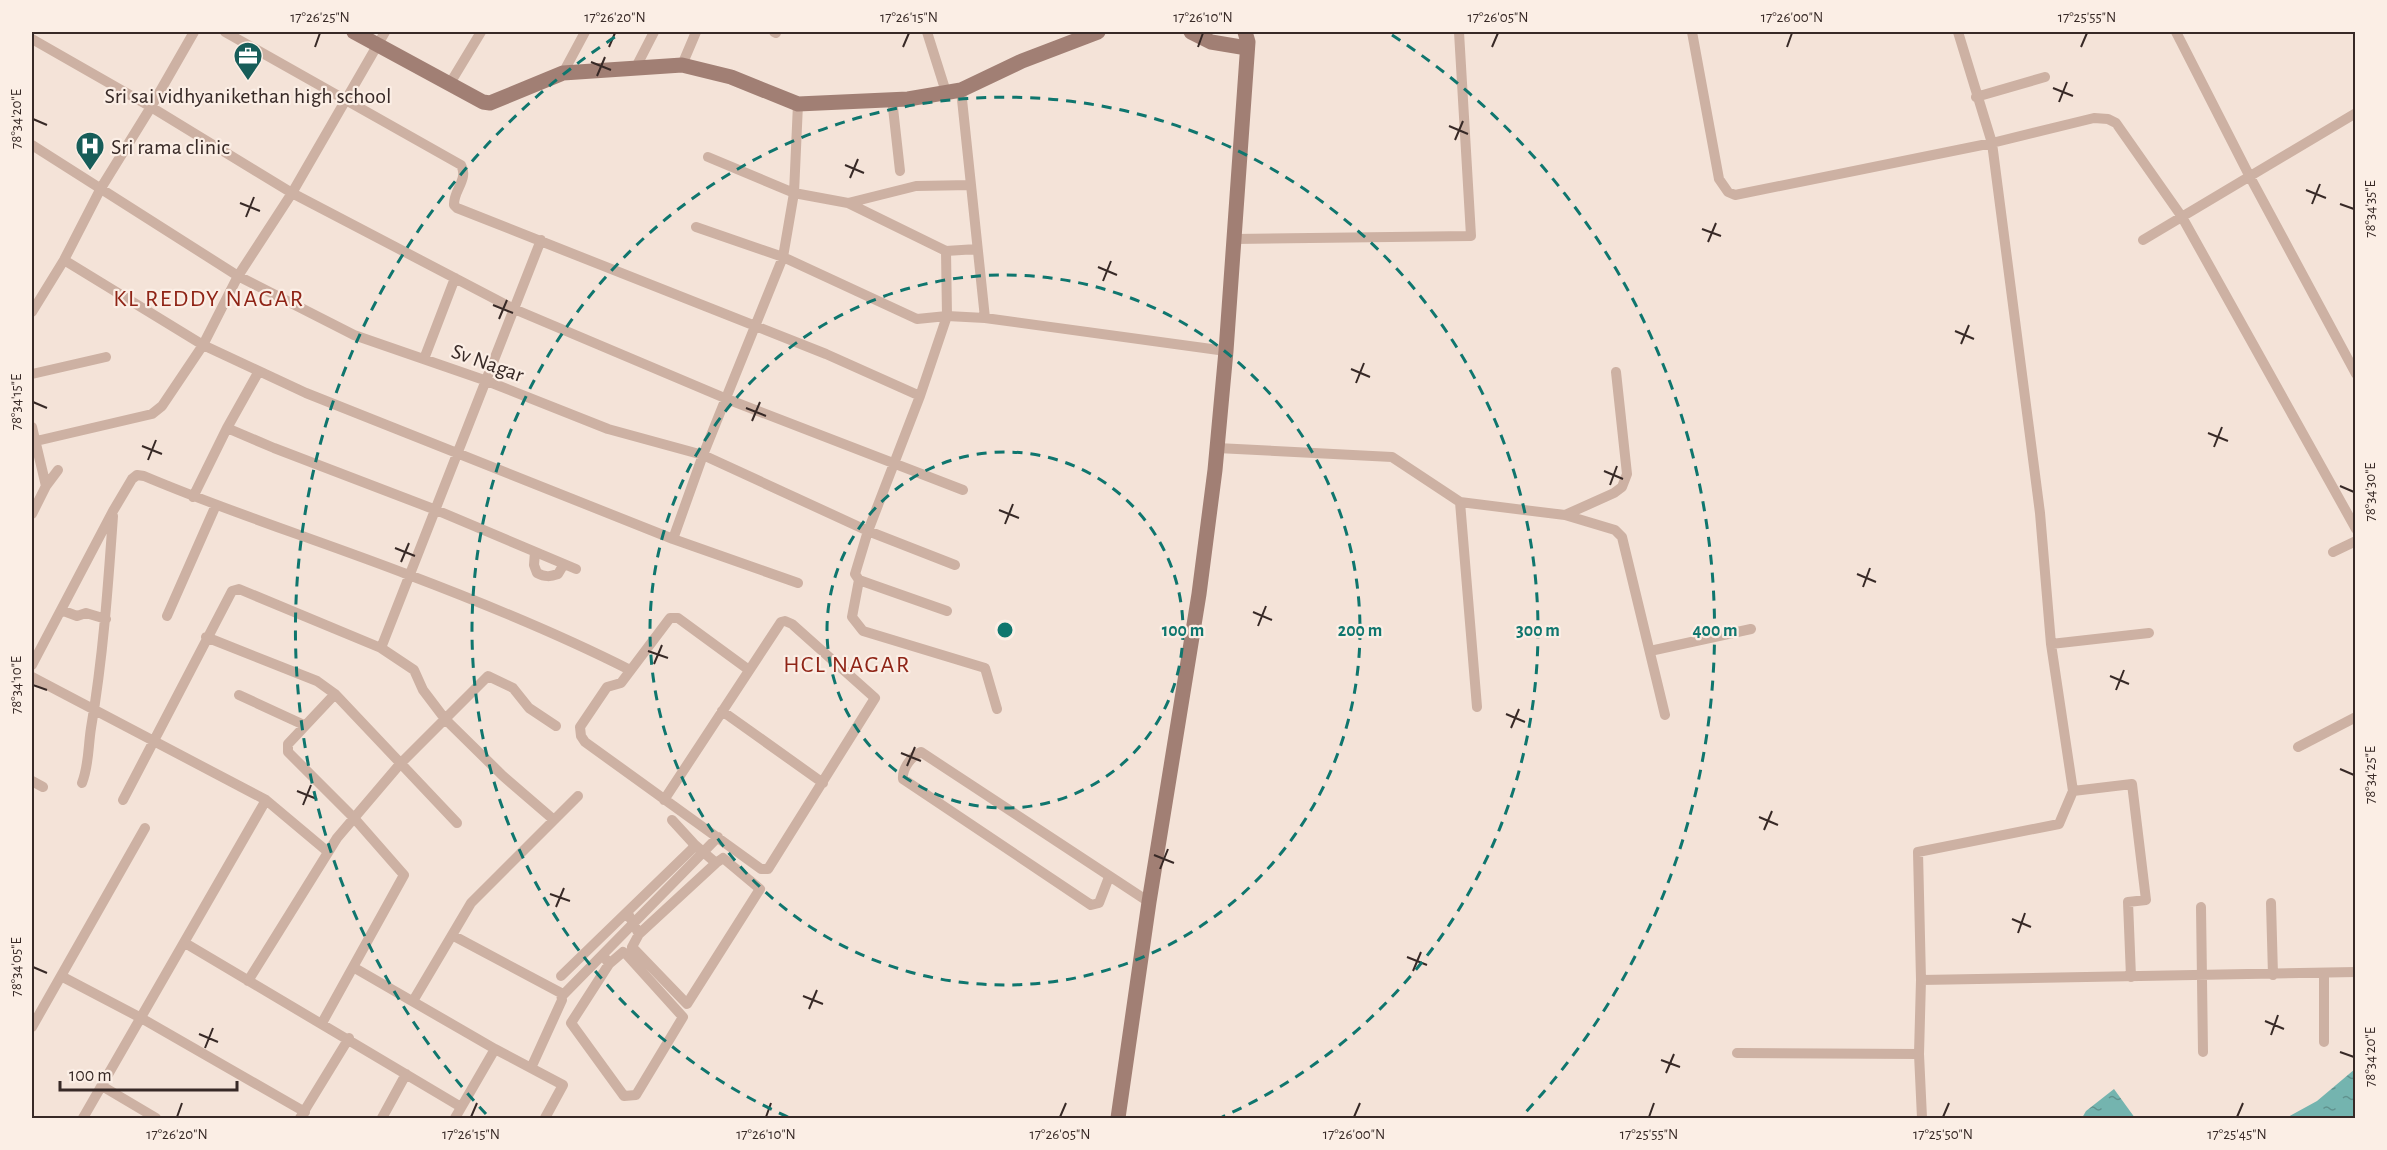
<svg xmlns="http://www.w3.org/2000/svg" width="2387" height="1150" font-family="'Alegreya Sans',sans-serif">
  <defs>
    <pattern id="water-ripples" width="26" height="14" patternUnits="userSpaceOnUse" patternTransform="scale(1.5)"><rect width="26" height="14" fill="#74b4af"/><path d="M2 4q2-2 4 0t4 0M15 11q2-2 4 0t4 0" fill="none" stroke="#60928e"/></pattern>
  </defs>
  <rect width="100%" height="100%" fill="#f4e3d8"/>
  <!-- water -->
  <path fill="url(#water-ripples)" d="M 2355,1069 L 2355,1118 L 2286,1118 L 2317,1101 Z
    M 2114,1089 L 2135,1118 L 2082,1118 L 2086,1111 Z"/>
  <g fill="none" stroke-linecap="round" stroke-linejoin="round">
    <!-- street -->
    <path stroke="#cdb1a3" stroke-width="10" d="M 225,32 L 461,165 C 469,179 453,191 454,205 L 457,208 L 826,354 L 920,396
      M 774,32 L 776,33
      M 927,32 L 946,92
      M 1692,32 L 1719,179 L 1728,192 L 1735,195 L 1992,143 L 2094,118 L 2108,119 L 2116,123 L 2182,217 L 2356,529
      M 2176,32 L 2250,177 L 2356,374
      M 32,39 L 151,107 L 292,193 L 514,309 L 727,399 L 963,490
      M 682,65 L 696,32
      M 636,67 L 654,32
      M 563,73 L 585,32
      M 449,85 L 481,32
      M 961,90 L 985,318 L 1226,351
      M 1976,97 L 2045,77
      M 892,99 L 900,171
      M 32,145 L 238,276 L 354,335 L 487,381 L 608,429 L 703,455 L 868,531 L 955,565
      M 708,157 L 794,193 L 848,203 L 946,251 L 947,316 L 920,396 L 868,531 L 855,574 L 859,580 L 947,611
      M 848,203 L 916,186 L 971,185
      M 696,227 L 783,257 L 917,319 L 947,316 L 985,318
      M 1234,239 L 1471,236 L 1459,32
      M 2143,240 L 2356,113
      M 946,251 L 977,249
      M 64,260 L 203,345 L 306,393 L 673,539 L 798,583
      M 32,312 L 64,260 L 101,188 L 151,107 L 194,32
      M 424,359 L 455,278
      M 32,374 L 106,357
      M 32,427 L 46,486
      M 227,428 L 274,448 L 436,510 L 576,569
      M 32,442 L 152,414 L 162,406 L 203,345 L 238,276 L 292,193 L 385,32
      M 1217,448 L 1392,457 L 1460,502 L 1565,515 L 1615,530 L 1622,537 L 1665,715
      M 193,497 L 227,428 L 259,371
      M 1460,502 L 1477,707
      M 32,514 L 46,486 L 58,470
      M 1565,515 L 1614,493 L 1622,487 L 1627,474 L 1616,372
      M 673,539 L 703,455 L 783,257 L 794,193 L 798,104
      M 535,552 L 534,565 L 537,573 C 545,577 550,577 558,574 L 564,564
      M 2333,552 L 2356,541
      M 859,580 L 852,617 L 863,631 L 985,668 L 997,709
      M 61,610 L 77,616 L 86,613 L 106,619
      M 167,616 L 216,505
      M 206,637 L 317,681 L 335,694 L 457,823
      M 2051,644 L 2149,633
      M 381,648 L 541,240
      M 1650,651 L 1751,629
      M 32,665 L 113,511 L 132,479 L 137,475 L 144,476 C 231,513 321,541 409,575 C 483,603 559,634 630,670
      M 32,677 L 266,800 L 328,852
      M 239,695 L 304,725
      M 722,711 L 823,783
      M 2298,747 L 2356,717
      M 32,781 L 43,787
      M 82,783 C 89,765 88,747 91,728 C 103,658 108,587 113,516
      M 2073,791 L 2132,784 L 2146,900 L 2128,902 L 2131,977
      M 123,800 L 232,591 L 239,589 L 381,648 L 414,670 L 423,690 L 445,719 L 503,776 L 554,820
      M 664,800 L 781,622 L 785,621 L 792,624 L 875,698 L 768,869 L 761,869 L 585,742 L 581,736 L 580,727 L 607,687 L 621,683 L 670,618 L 678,618 L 749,670
      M 672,820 L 694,844 L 692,849 L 627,912 L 639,934 L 716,863 L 694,844
      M 1109,877 L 1099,903 L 1091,905 L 903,779 C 902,769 911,756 921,752 L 1149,902
      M 2271,903 L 2273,975
      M 2201,907 L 2203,1052
      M 639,934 L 632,947 L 687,1004 L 760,889 L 723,858 L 716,863
      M 452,935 L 561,993 L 562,1000 L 531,1068
      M 185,943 L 461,1107
      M 603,955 L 609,964 L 571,1023 L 624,1096 L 636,1095 L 683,1017 L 626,954 L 623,952 L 609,964
      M 353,967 L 495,1049 L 563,1085 L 545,1118
      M 2324,973 L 2324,1042
      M 61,976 L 141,1018 L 305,1112
      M 561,976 L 627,912
      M 1921,980 L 2356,972
      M 248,981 L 337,838 L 400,764 L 488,676 L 513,688 L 529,708 L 556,726
      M 562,996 L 718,837
      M 413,1001 L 471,903 L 578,796
      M 322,1023 L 404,875 L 354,818 L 288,752 L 288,744 L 335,694
      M 32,1027 L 145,828
      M 1737,1053 L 1919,1054
      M 102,1086 L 156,1118
      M 83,1118 L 266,800
      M 300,1118 L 349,1038
      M 382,1118 L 406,1074
      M 455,1118 L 495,1049
      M 1922,1118 L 1919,1054 L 1921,980 L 1918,852 L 2059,824 L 2073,791 L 2051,644 L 2040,513 L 1992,143 L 1958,32"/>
    <!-- secondary -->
    <path stroke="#a17f74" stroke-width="15" d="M 354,32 L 483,102 L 490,103 L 563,73 L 682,65 L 731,77 L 798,104 L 908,99 L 961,90 L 1022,61 L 1098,32
      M 1191,32 L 1211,42 L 1247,48
      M 1118,1118 L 1149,902 L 1199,594 L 1215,470 L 1226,351 L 1248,42 L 1245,32"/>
  </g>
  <!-- ticks -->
  <path fill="none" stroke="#372926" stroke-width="2" d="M 315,47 L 320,33M 609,47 L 615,33M 903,47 L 909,33M 1198,47 L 1203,33M 1492,47 L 1498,33M 1787,47 L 1792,33M 2081,47 L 2087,33M 591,62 L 611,70M 597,76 L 605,57M 2053,88 L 2073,96M 2059,102 L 2067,82M 33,119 L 47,125M 1449,126 L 1468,134M 1455,140 L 1463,121M 845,165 L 864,173M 850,178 L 858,159M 2306,190 L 2326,198M 240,203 L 260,211M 2312,204 L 2320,184M 2340,204 L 2354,209M 246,217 L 254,197M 1702,229 L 1721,236M 1708,242 L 1716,223M 1098,267 L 1117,275M 1103,281 L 1111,261M 493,305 L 513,313M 499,319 L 507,300M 1955,331 L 1974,339M 1961,344 L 1969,325M 1351,369 L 1370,377M 1356,383 L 1364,363M 33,402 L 47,408M 746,408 L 766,416M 752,421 L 760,402M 2208,433 L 2228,441M 142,446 L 162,454M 2214,447 L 2222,427M 148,460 L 156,440M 1604,471 L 1623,479M 1610,485 L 1617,466M 2340,486 L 2354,492M 999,510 L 1019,518M 1005,524 L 1013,504M 395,548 L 415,556M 401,562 L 409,543M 1857,574 L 1876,582M 1863,587 L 1870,568M 1253,612 L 1272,620M 1258,626 L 1266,606M 648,651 L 668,658M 654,664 L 662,645M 2110,676 L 2129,684M 33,685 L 47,690M 2116,690 L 2124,670M 1506,714 L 1525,722M 1511,728 L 1519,709M 901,753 L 921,761M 907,766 L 915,747M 2340,769 L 2354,775M 297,791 L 317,799M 303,805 L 311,785M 1759,817 L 1778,825M 1764,830 L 1772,811M 1154,855 L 1174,863M 1160,869 L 1168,849M 550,894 L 570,901M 556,907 L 564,888M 2012,919 L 2031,927M 2018,933 L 2025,913M 1407,957 L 1427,965M 33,967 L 47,973M 1413,971 L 1421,952M 803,996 L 823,1004M 809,1009 L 817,990M 2265,1021 L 2284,1029M 199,1034 L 218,1042M 2271,1035 L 2278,1015M 205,1048 L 213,1028M 2340,1052 L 2354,1057M 1661,1060 L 1680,1067M 1666,1073 L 1674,1054M 177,1117 L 182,1103M 471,1117 L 477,1103M 766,1117 L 771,1103M 1060,1117 L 1066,1103M 1354,1117 L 1360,1103M 1649,1117 L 1654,1103M 1943,1117 L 1949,1103M 2237,1117 L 2243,1103"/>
  <!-- distance rings -->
  <g fill="none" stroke="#0f766e" stroke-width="3" stroke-dasharray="10 8">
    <circle cx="1005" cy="630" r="178"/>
    <circle cx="1005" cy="630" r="355"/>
    <path d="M788 1117A533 533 0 1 1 1222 1117"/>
    <path d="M486 1114A710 710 0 0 1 618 35M1392 35A710 710 0 0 1 1524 1114"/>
  </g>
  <!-- icons -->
  <defs>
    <g id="office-pin" transform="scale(1.5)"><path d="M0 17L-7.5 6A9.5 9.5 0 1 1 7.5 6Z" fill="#175d59" stroke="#fbeee5"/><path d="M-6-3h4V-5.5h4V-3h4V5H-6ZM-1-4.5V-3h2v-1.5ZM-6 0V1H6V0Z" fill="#fff"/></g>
    <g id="hospital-pin" transform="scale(1.5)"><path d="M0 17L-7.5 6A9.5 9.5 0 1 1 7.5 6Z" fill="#175d59" stroke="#fbeee5"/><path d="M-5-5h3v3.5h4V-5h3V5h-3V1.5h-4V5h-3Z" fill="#fff"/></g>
  </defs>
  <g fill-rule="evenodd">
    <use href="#office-pin" x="248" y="56"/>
    <use href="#hospital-pin" x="90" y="146"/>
  </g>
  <g text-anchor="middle" stroke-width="4.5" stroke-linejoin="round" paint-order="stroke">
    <!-- poi labels -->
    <g font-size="22" fill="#372926" stroke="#fbeee5">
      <text x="248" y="103">Sri sai vidhyanikethan high school</text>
      <text x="111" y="154" text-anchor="start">Sri rama clinic</text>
    </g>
    <!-- street labels -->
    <g font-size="22" fill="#372926" stroke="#fbeee5">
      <text transform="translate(488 362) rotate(20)" y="8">Sv Nagar</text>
    </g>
    <!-- neighbourhood labels -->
    <g font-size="24" letter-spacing="1.5" fill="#8f2416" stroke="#fbeee5">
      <text x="209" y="306">KL REDDY NAGAR</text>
      <text x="847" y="672">HCL NAGAR</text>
    </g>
  </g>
  <circle cx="1005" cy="630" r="9" fill="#0f766e" stroke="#fbeee5" stroke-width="3"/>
  <g font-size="18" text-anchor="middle" font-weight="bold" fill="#0f766e" stroke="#fbeee5" stroke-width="4.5" stroke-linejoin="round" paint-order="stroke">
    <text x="1183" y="636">100 m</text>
    <text x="1360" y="636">200 m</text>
    <text x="1538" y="636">300 m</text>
    <text x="1715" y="636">400 m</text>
  </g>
  <!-- border -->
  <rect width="2387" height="1150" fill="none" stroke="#fbeee5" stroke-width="66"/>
  <!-- scale -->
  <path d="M60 1081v9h177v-9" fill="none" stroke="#372926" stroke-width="3"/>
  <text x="69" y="1081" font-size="18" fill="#372926" stroke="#fbeee5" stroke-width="4.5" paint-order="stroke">100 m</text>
  <rect x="33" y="33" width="2321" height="1084" fill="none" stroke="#372926" stroke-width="2"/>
  <g font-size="15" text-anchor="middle" fill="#372926">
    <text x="320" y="22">17°26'25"N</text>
    <text x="615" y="22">17°26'20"N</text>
    <text x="909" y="22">17°26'15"N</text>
    <text x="1203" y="22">17°26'10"N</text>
    <text x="1498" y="22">17°26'05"N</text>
    <text x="1792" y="22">17°26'00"N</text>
    <text x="2087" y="22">17°25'55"N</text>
    <text transform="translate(16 119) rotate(-90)" y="5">78°34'20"E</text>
    <text transform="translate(2370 209) rotate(-90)" y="5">78°34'35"E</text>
    <text transform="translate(16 402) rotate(-90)" y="5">78°34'15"E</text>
    <text transform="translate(2370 492) rotate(-90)" y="5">78°34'30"E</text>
    <text transform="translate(16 685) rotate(-90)" y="5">78°34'10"E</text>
    <text transform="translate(2370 775) rotate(-90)" y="5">78°34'25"E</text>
    <text transform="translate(16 967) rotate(-90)" y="5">78°34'05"E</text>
    <text transform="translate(2370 1057) rotate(-90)" y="5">78°34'20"E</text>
    <text x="177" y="1139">17°26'20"N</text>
    <text x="471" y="1139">17°26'15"N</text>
    <text x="766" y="1139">17°26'10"N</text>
    <text x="1060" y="1139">17°26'05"N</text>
    <text x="1354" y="1139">17°26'00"N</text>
    <text x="1649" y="1139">17°25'55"N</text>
    <text x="1943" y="1139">17°25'50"N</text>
    <text x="2237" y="1139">17°25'45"N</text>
  </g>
</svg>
